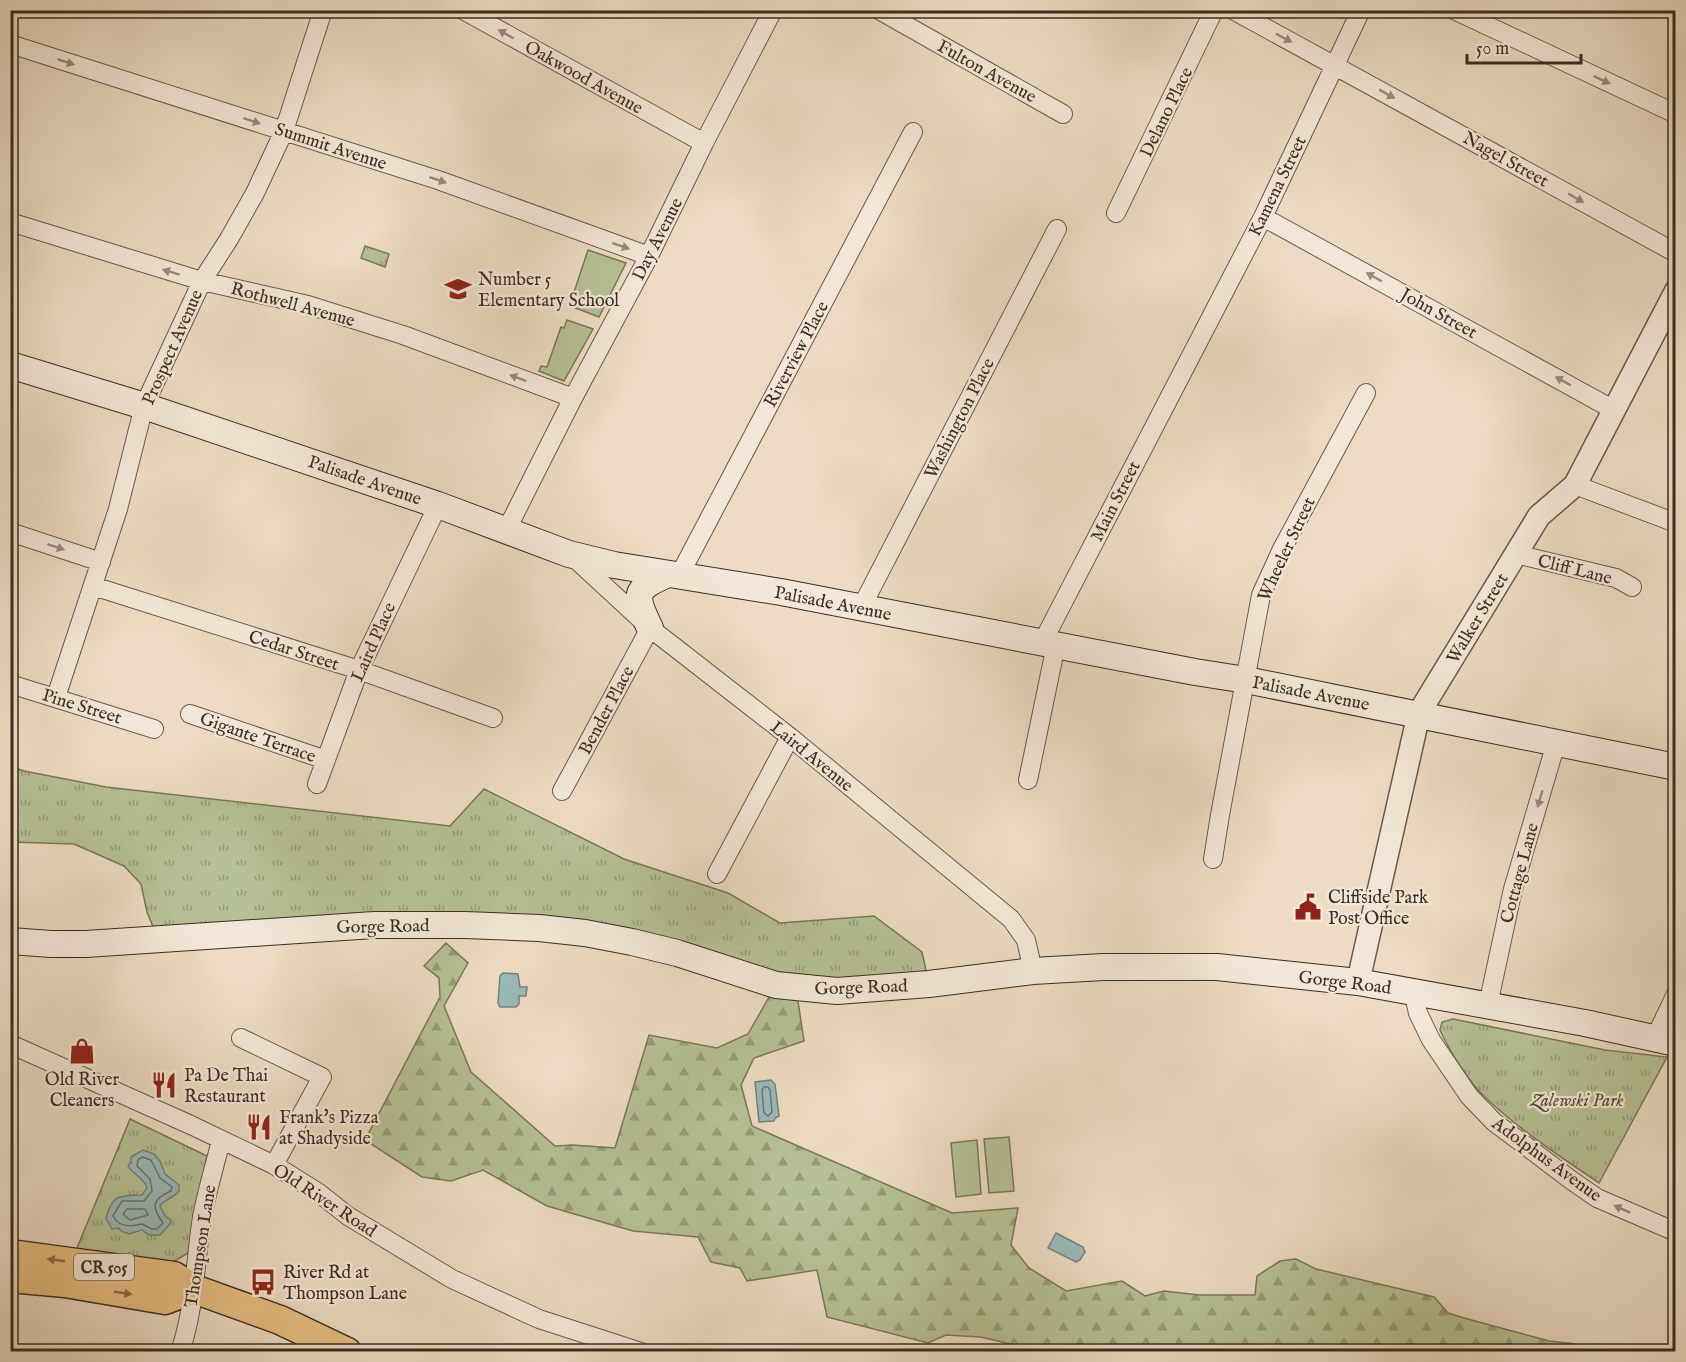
<svg xmlns="http://www.w3.org/2000/svg" width="1686" height="1362" font-family="'IM FELL English',serif">
  <defs>
    <pattern id="forest-firs" width="22" height="20" patternUnits="userSpaceOnUse" patternTransform="scale(1.5)"><rect width="22" height="20" fill="#b6c195"/><path d="M5 1l3.5 6h-7zM16 11l3.5 6h-7z" fill="#959d79"/></pattern>
    <pattern id="park-tufts" width="24" height="20" patternUnits="userSpaceOnUse" patternTransform="scale(1.5)"><rect width="24" height="20" fill="#b6c195"/><path d="M3 7l-1-3M5 7V3M7 7l1-3M15 17l-1-3M17 17v-4M19 17l1-3" fill="none" stroke="#959d79"/></pattern>
  </defs>
  <rect width="100%" height="100%" fill="#eddcc3"/>
  <filter id="stains"><feTurbulence type="fractalNoise" baseFrequency=".00333" numOctaves="4"/><feColorMatrix values="0 0 0 0 .2 0 0 0 0 .09 0 0 0 0 .02 0 0 0 .5 -.17"/></filter>
  <radialGradient id="worn" r=".72"><stop offset=".6" stop-color="#630" stop-opacity="0"/><stop offset="1" stop-color="#630" stop-opacity=".3"/></radialGradient>
  <!-- grass -->
  <path fill="#b6c195" stroke="#79775b" stroke-width="1.5" d="M 588,250 L 626,263 L 599,317 L 573,307 L 574,302 L 571,301 Z
    M 567,320 L 593,329 L 564,381 L 539,371 L 541,366 L 547,367 L 561,327 L 564,328 Z
    M 1009,1137 L 1014,1191 L 989,1193 L 984,1139 Z
    M 977,1140 L 981,1194 L 956,1197 L 951,1143 Z"/>
  <!-- forest -->
  <path fill="url(#forest-firs)" stroke="#79775b" stroke-width="1.5" d="M 446,943 L 468,963 L 444,1006 L 471,1072 L 555,1146 L 572,1145 L 615,1148 L 649,1035 L 717,1048 L 748,1034 L 776,985 L 796,988 L 804,1041 L 754,1058 L 741,1085 L 752,1126 L 952,1213 L 1018,1208 L 1011,1245 L 1029,1268 L 1066,1291 L 1122,1281 L 1145,1296 L 1164,1291 L 1199,1295 L 1255,1295 L 1257,1276 L 1280,1261 L 1296,1259 L 1316,1269 L 1434,1297 L 1448,1313 L 1464,1318 L 1549,1341 L 1576,1344 L 1580,1351 L 1044,1352 L 981,1337 L 946,1335 L 928,1343 L 827,1317 L 817,1270 L 747,1281 L 740,1268 L 711,1262 L 698,1237 L 633,1231 L 547,1206 L 483,1170 L 451,1181 L 422,1177 L 365,1140 L 440,997 L 439,978 L 424,966 Z"/>
  <!-- park -->
  <path fill="url(#park-tufts)" stroke="#79775b" stroke-width="1.5" d="M 365,246 L 389,254 L 385,267 L 361,258 Z
    M 10,766 L 24,771 L 106,787 L 450,826 L 484,789 L 624,859 L 728,893 L 780,923 L 874,916 L 922,952 L 929,984 L 837,991 L 585,933 L 158,939 L 147,912 L 141,884 L 124,866 L 74,844 L 11,842 Z
    M 1453,1019 L 1605,1050 L 1667,1057 L 1599,1183 C 1561,1157 1521,1131 1487,1099 C 1469,1083 1450,1052 1440,1030 L 1442,1022 Z
    M 130,1119 L 207,1156 L 188,1253 L 166,1266 L 75,1253 Z"/>
  <!-- water -->
  <path fill="#9abab9" stroke="#74827c" stroke-width="1.5" d="M 503,973 L 518,974 L 520,987 L 527,987 L 526,996 L 519,996 L 519,1004 L 516,1007 L 500,1007 L 498,1003 L 500,976 Z
    M 771,1080 L 775,1084 L 779,1116 L 775,1118 L 774,1121 L 759,1122 L 755,1082 Z
    M 143,1150 L 154,1154 L 160,1161 L 165,1174 L 179,1185 L 179,1191 C 174,1198 166,1198 160,1206 L 165,1216 L 171,1220 L 170,1224 L 160,1235 L 149,1235 L 142,1230 L 129,1234 L 121,1231 L 119,1228 L 112,1229 L 106,1218 C 113,1193 120,1196 142,1195 L 147,1188 C 144,1177 133,1175 128,1166 L 131,1163 L 131,1157 Z
    M 1056,1233 L 1083,1247 L 1085,1252 L 1080,1260 L 1076,1262 L 1048,1248 Z"/>
  <g fill="none" stroke-linecap="round" stroke-linejoin="round">
    <!-- shore -->
    <path stroke="#6b746d" stroke-width="1.5" d="M 764,1087 L 768,1087 L 770,1090 L 772,1112 L 768,1116 L 764,1113 L 762,1090 Z
      M 142,1157 L 151,1160 L 160,1178 L 172,1187 L 171,1191 C 152,1199 151,1207 163,1223 L 157,1229 L 152,1229 L 142,1224 C 131,1227 119,1228 113,1216 L 122,1201 L 144,1201 L 152,1191 L 150,1179 L 137,1166 L 138,1160 Z
      M 127,1209 L 145,1209 L 148,1215 L 130,1220 L 123,1214 Z"/>
    <!-- minor casing -->
    <g stroke="#68594a" stroke-width="20">
      <path id="minor" d="M 463,10 L 704,143
        M 879,10 L 1063,114
        M 1233,10 L 1676,253
        M 1454,10 L 1676,114
        M 10,44 L 438,180 L 649,256
        M 1116,213 L 1214,10
        M 1263,217 L 1614,410
        M 10,222 L 202,281 L 308,305 L 403,335 L 573,398
        M 1575,485 L 1676,523
        M 506,531 L 573,398 L 649,256 L 704,143 L 773,10
        M 10,532 L 101,562
        M 1516,554 L 1616,578 L 1632,587
        M 571,555 L 650,628 L 790,737 L 1011,919 L 1026,940 L 1033,971
        M 679,576 L 913,132
        M 93,586 L 359,670 L 493,718
        M 861,608 L 1057,229
        M 1042,643 L 1263,217 L 1361,10
        M 10,684 L 154,729
        M 56,697 L 118,509 L 144,406 L 202,281 L 229,239 L 255,193 L 284,131 L 323,10
        M 190,714 L 326,760
        M 1028,780 L 1056,645
        M 317,784 L 359,670 L 438,505
        M 562,791 L 650,628
        M 1213,859 L 1220,815 L 1261,595 L 1282,549 L 1366,393
        M 717,874 L 790,737
        M 1413,991 L 1418,1013 L 1431,1040 L 1469,1096 L 1494,1122 L 1571,1180 L 1597,1198 L 1676,1232
        M 1488,1005 L 1513,889 L 1556,743
        M 241,1038 L 322,1077 L 274,1165
        M 1655,1038 L 1676,994
        M 10,1044 L 193,1126 L 274,1165 L 319,1193 L 348,1216 L 452,1279 L 539,1319 L 641,1352
        M 180,1352 C 195,1308 195,1262 202,1217 C 207,1191 215,1165 221,1140"/>
    </g>
    <!-- tertiary casing -->
    <g stroke="#68594a" stroke-width="25">
      <path id="tertiary" d="M 1358,982 L 1419,713 L 1539,516 L 1575,485 L 1676,291"/>
    </g>
    <!-- secondary casing -->
    <g stroke="#3c2d21" stroke-width="28">
      <path id="secondary" d="M 10,365 L 144,406 L 438,505 L 569,554 L 614,565 L 781,592 L 1195,672 L 1246,680 L 1676,767
        M 650,628 C 634,595 633,589 668,574
        M 10,941 L 51,944 L 86,944 L 374,925 L 465,925 L 539,928 L 585,933 L 632,942 L 677,953 L 776,985 L 837,991 L 929,984 L 1033,971 L 1103,967 L 1217,967 L 1358,982 L 1585,1023 L 1676,1043"/>
    </g>
    <!-- primary casing -->
    <g stroke="#3c2d21" stroke-width="31">
      <path id="primary" d="M 10,1254 L 174,1276 L 194,1289 L 280,1320 L 347,1352
        M 10,1278 L 65,1283 L 165,1300 L 194,1289"/>
    </g>
    <!-- minor -->
    <use href="#minor" stroke="#f3e8d8" stroke-width="18"/>
    <!-- tertiary -->
    <use href="#tertiary" stroke="#f3e8d8" stroke-width="22"/>
    <!-- secondary -->
    <use href="#secondary" stroke="#f3e8d8" stroke-width="26"/>
    <!-- primary -->
    <use href="#primary" stroke="#e6be82" stroke-width="28"/>
  </g>
  <!-- one-way arrows -->
  <defs><path id="oneway-solid" d="M-6-.8H1V-3.2L6.5 0L1 3.2V.8H-6Z" transform="scale(1.5)"/></defs>
  <g fill="#988a7c">
    <use href="#oneway-solid" transform="translate(506 34) rotate(-150)"/>
    <use href="#oneway-solid" transform="translate(1284 38) rotate(28)"/>
    <use href="#oneway-solid" transform="translate(66 62) rotate(18)"/>
    <use href="#oneway-solid" transform="translate(1602 80) rotate(25)"/>
    <use href="#oneway-solid" transform="translate(1387 94) rotate(29)"/>
    <use href="#oneway-solid" transform="translate(252 121) rotate(18)"/>
    <use href="#oneway-solid" transform="translate(438 180) rotate(19)"/>
    <use href="#oneway-solid" transform="translate(1576 198) rotate(29)"/>
    <use href="#oneway-solid" transform="translate(621 246) rotate(19)"/>
    <use href="#oneway-solid" transform="translate(171 272) rotate(-163)"/>
    <use href="#oneway-solid" transform="translate(1374 277) rotate(-151)"/>
    <use href="#oneway-solid" transform="translate(518 378) rotate(-159)"/>
    <use href="#oneway-solid" transform="translate(1563 381) rotate(-151)"/>
    <use href="#oneway-solid" transform="translate(56 547) rotate(18)"/>
    <use href="#oneway-solid" transform="translate(1540 799) rotate(106)"/>
    <use href="#oneway-solid" transform="translate(1622 1209) rotate(-156)"/>
  </g>
  <g fill="#886e4d">
    <use href="#oneway-solid" transform="translate(56 1260) rotate(-172)"/>
    <use href="#oneway-solid" transform="translate(123 1293) rotate(9)"/>
  </g>
  <!-- icons -->
  <defs>
    <g id="school-bare" transform="scale(2.07)"><path d="M0-5L7-2L0 1L-7-2ZM-4 1L0 2.5L4 1V4Q0 6-4 4Z" fill="#8f2418" stroke="#f3e8d8" stroke-width="2.5" paint-order="stroke"/></g>
    <g id="civic-bare" transform="scale(2.07)"><path d="M-.6-6.5H3V-4.5H.6V-3L4-1V1h2V6H-6V1h2V-1L-.6-3ZM-1.2 2.5V6h2.4V2.5Z" fill="#8f2418" stroke="#f3e8d8" stroke-width="2.5" paint-order="stroke"/></g>
    <g id="shop-bare" transform="scale(2.07)"><path d="M-5-2.5h2.3a2.7 3.5 0 0 1 5.4 0H5L5.5 6h-11ZM-1.5-2.5h3a1.5 2.3 0 0 0-3 0Z" fill="#8f2418" stroke="#f3e8d8" stroke-width="2.5" paint-order="stroke"/></g>
    <g id="restaurant-bare" transform="scale(2.07)"><path d="M-5-6h1v4h1v-4h1v4h1v-4h1v5L-1.5 .5V6h-2V.5L-5-1ZM5-6V6H3V1.5H1.5Q1.5-4 5-6Z" fill="#8f2418" stroke="#f3e8d8" stroke-width="2.5" paint-order="stroke"/></g>
    <g id="bus-bare" transform="scale(2.07)"><path d="M-5-6H5V4H4V6H2V4H-2V6H-4V4H-5ZM-3.5-4V0h7V-4ZM-3.5 1.2v1.5H-2V1.2ZM2 1.2v1.5H3.5V1.2Z" fill="#8f2418" stroke="#f3e8d8" stroke-width="2.5" paint-order="stroke"/></g>
  </defs>
  <g fill-rule="evenodd">
    <use href="#school-bare" x="458" y="289"/>
    <use href="#civic-bare" x="1308" y="907"/>
    <use href="#shop-bare" x="82" y="1051"/>
    <use href="#restaurant-bare" x="164" y="1085"/>
    <use href="#restaurant-bare" x="259" y="1127"/>
    <use href="#bus-bare" x="263" y="1282"/>
  </g>
  <g text-anchor="middle" stroke-width="4.5" stroke-linejoin="round" paint-order="stroke">
    <!-- shield labels -->
    <rect fill="#f3e8d8" stroke="#736558" stroke-width="1.5" x="74" y="1254" width="60" height="26" rx="4.5"/>
    <g font-size="16" font-weight="bold" fill="#3c2d21">
      <text x="104" y="1273">CR 505</text>
    </g>
    <!-- street labels -->
    <g font-size="18" fill="#3c2d21" stroke="#f3e8d8">
      <text transform="translate(987 71) rotate(29)" y="6">Fulton Avenue</text>
      <text transform="translate(584 77) rotate(29)" y="6">Oakwood Avenue</text>
      <text transform="translate(1166 112) rotate(-64)" y="6">Delano Place</text>
      <text transform="translate(331 146) rotate(18)" y="6">Summit Avenue</text>
      <text transform="translate(1506 159) rotate(29)" y="6">Nagel Street</text>
      <text transform="translate(1277 186) rotate(-64)" y="6">Kamena Street</text>
      <text transform="translate(657 239) rotate(-63)" y="6">Day Avenue</text>
      <text transform="translate(293 304) rotate(15)" y="6">Rothwell Avenue</text>
      <text transform="translate(1439 313) rotate(29)" y="6">John Street</text>
      <text transform="translate(172 347) rotate(-66)" y="6">Prospect Avenue</text>
      <text transform="translate(796 354) rotate(-62)" y="6">Riverview Place</text>
      <text transform="translate(959 418) rotate(-63)" y="6">Washington Place</text>
      <text transform="translate(365 480) rotate(19)" y="6">Palisade Avenue</text>
      <text transform="translate(1115 501) rotate(-63)" y="6">Main Street</text>
      <text transform="translate(1286 549) rotate(-65)" y="6">Wheeler Street</text>
      <text transform="translate(1575 569) rotate(14)" y="6">Cliff Lane</text>
      <text transform="translate(833 603) rotate(11)" y="6">Palisade Avenue</text>
      <text transform="translate(1477 618) rotate(-59)" y="6">Walker Street</text>
      <text transform="translate(373 642) rotate(-66)" y="6">Laird Place</text>
      <text transform="translate(294 650) rotate(18)" y="6">Cedar Street</text>
      <text transform="translate(1311 693) rotate(11)" y="6">Palisade Avenue</text>
      <text transform="translate(82 706) rotate(17)" y="6">Pine Street</text>
      <text transform="translate(606 710) rotate(-62)" y="6">Bender Place</text>
      <text transform="translate(258 737) rotate(19)" y="6">Gigante Terrace</text>
      <text transform="translate(812 756) rotate(39)" y="6">Laird Avenue</text>
      <text transform="translate(1519 873) rotate(-75)" y="6">Cottage Lane</text>
      <text transform="translate(383 926) rotate(-1)" y="6">Gorge Road</text>
      <text transform="translate(1345 982) rotate(7)" y="6">Gorge Road</text>
      <text transform="translate(861 987) rotate(-2)" y="6">Gorge Road</text>
      <text transform="translate(1547 1159) rotate(36)" y="6">Adolphus Avenue</text>
      <text transform="translate(325 1200) rotate(33)" y="6">Old River Road</text>
      <text transform="translate(200 1246) rotate(-81)" y="6">Thompson Lane</text>
    </g>
    <!-- poi labels -->
    <g font-size="18" fill="#3c2d21" stroke="#f3e8d8" text-anchor="start">
      <text x="478" y="285">Number 5<tspan x="478" dy="21">Elementary School</tspan></text>
      <text x="1328" y="903">Cliffside Park<tspan x="1328" dy="21">Post Office</tspan></text>
      <text x="184" y="1081">Pa De Thai<tspan x="184" dy="21">Restaurant</tspan></text>
      <text x="82" y="1085" text-anchor="middle">Old River<tspan x="82" dy="21">Cleaners</tspan></text>
      <text x="279" y="1123">Frank's Pizza<tspan x="279" dy="21">at Shadyside</tspan></text>
      <text x="283" y="1278">River Rd at<tspan x="283" dy="21">Thompson Lane</tspan></text>
    </g>
    <!-- park labels -->
    <g font-size="18" font-style="italic" fill="#544b38" stroke="#f3e8d8">
      <text x="1577" y="1106">Zalewski Park</text>
    </g>
  </g>
  <!-- margin -->
  <rect width="1686" height="1362" fill="none" stroke="#eddcc3" stroke-width="36"/>
  <rect x="12" y="12" width="1662" height="1338" fill="none" stroke="#3c2d21" stroke-width="3"/>
  <rect x="18" y="18" width="1650" height="1326" fill="none" stroke="#3c2d21" stroke-width="1.5"/>
  <!-- scale -->
  <path d="M1467 54v9h114v-9" fill="none" stroke="#3c2d21" stroke-width="3"/>
  <text x="1476" y="54" font-size="18" fill="#3c2d21" stroke="#f3e8d8" stroke-width="4.5" paint-order="stroke">50 m</text>
  <rect width="100%" height="100%" filter="url(#stains)"/>
  <rect width="100%" height="100%" fill="url(#worn)"/>
</svg>
